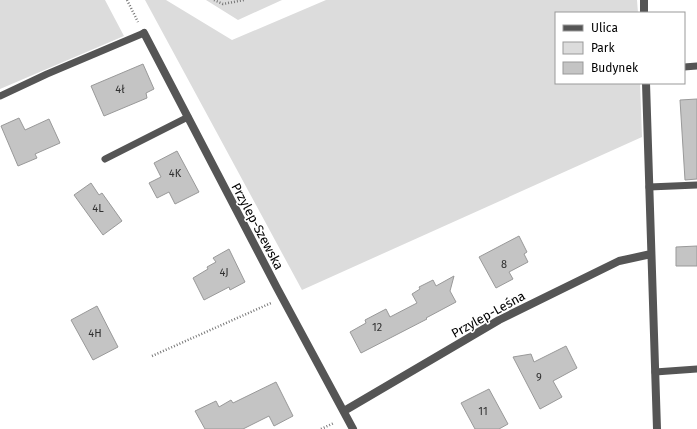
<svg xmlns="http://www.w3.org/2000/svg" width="697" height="429" font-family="'Fira Sans',sans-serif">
  <rect width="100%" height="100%" fill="#fff"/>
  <!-- green -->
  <path fill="#dcdcdc" d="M 0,0 L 105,0 L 124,36 L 0,89 Z
    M 145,0 L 166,0 L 232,40 L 326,0 L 637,0 L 638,13 L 556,13 L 556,83 L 640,83 L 642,137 L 302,290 Z
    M 206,0 L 282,0 L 238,20 Z"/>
  <!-- building -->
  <path fill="#c4c4c4" stroke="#999" d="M 143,64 L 154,89 L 146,93 L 147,98 L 104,116 L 91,86 Z
    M 697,99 L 697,179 L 685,180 L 680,100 Z
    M 19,118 L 25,130 L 49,119 L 60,143 L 35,154 L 37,158 L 18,166 L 1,126 Z
    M 177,151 L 199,192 L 175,204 L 169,192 L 157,198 L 149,183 L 161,177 L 154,163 Z
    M 91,183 L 99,195 L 102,193 L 122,221 L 103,235 L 74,195 Z
    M 519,236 L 527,252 L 524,254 L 528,262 L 509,272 L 513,279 L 496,288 L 479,257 Z
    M 697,246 L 697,266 L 676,266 L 676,247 Z
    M 229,249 L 245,282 L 230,290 L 229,287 L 204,300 L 193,278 L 208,269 L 207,267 L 216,262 L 213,258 Z
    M 454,276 L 450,291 L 456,302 L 426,318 L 427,319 L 361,353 L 350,332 L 366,323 L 365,320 L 386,309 L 390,317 L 417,303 L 412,294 L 420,289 L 419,287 L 433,280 L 436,286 Z
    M 97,306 L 118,347 L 93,360 L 71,320 Z
    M 566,346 L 577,368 L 553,381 L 562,397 L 540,409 L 513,357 L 531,354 L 534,362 Z
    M 276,382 L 293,416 L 274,426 L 269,416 L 243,429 L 205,429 L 195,411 L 216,401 L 219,407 L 231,400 L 233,403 Z
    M 489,389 L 508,424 L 499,429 L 475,429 L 461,403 Z"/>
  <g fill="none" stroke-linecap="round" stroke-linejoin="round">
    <!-- path -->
    <path stroke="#777" stroke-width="2.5" stroke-dasharray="1 2" stroke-linecap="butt" d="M 127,0 L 138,22
      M 214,0 L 223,4 L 244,0
      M 152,356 L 271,303
      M 321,429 L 334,423"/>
    <!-- service -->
    <path stroke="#555" stroke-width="7" d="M 684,67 L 697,66
      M 0,96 L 47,74 L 144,33
      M 105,159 L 188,117
      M 649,187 L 697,185
      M 655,372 L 697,369"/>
    <!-- minor -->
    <path stroke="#555" stroke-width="8" d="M 644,0 L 644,13
      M 144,33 L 277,288 L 353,429
      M 646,83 L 657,429
      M 344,411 L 499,320 L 619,261 L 651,254"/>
  </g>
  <g text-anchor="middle" stroke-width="3" stroke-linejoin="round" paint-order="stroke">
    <!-- number labels -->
    <g font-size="11" fill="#313131">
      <text x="120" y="93">4ł</text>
      <text x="175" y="177">4K</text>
      <text x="98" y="212">4L</text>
      <text x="504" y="268">8</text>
      <text x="224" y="276">4J</text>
      <text x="377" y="331">12</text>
      <text x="95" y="337">4H</text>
      <text x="539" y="381">9</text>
      <text x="483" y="415">11</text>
    </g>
    <!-- street labels -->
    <g font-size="13" fill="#000" stroke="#fff">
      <text transform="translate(258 226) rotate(62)" y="5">Przylep-Szewska</text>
      <text transform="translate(488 314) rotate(-29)" y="5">Przylep-Leśna</text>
    </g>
  </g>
  <!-- legend -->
  <rect x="555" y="12" width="130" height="72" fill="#ffffff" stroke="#999999"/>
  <rect x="563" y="25" width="20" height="6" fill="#555555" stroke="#999999"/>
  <text x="591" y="32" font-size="12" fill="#000000">Ulica</text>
  <rect x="563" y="42" width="20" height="12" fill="#dcdcdc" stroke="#999999"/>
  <text x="591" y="52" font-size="12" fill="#000000">Park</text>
  <rect x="563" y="62" width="20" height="12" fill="#c4c4c4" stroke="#999999"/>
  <text x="591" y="72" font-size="12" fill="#000000">Budynek</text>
</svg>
